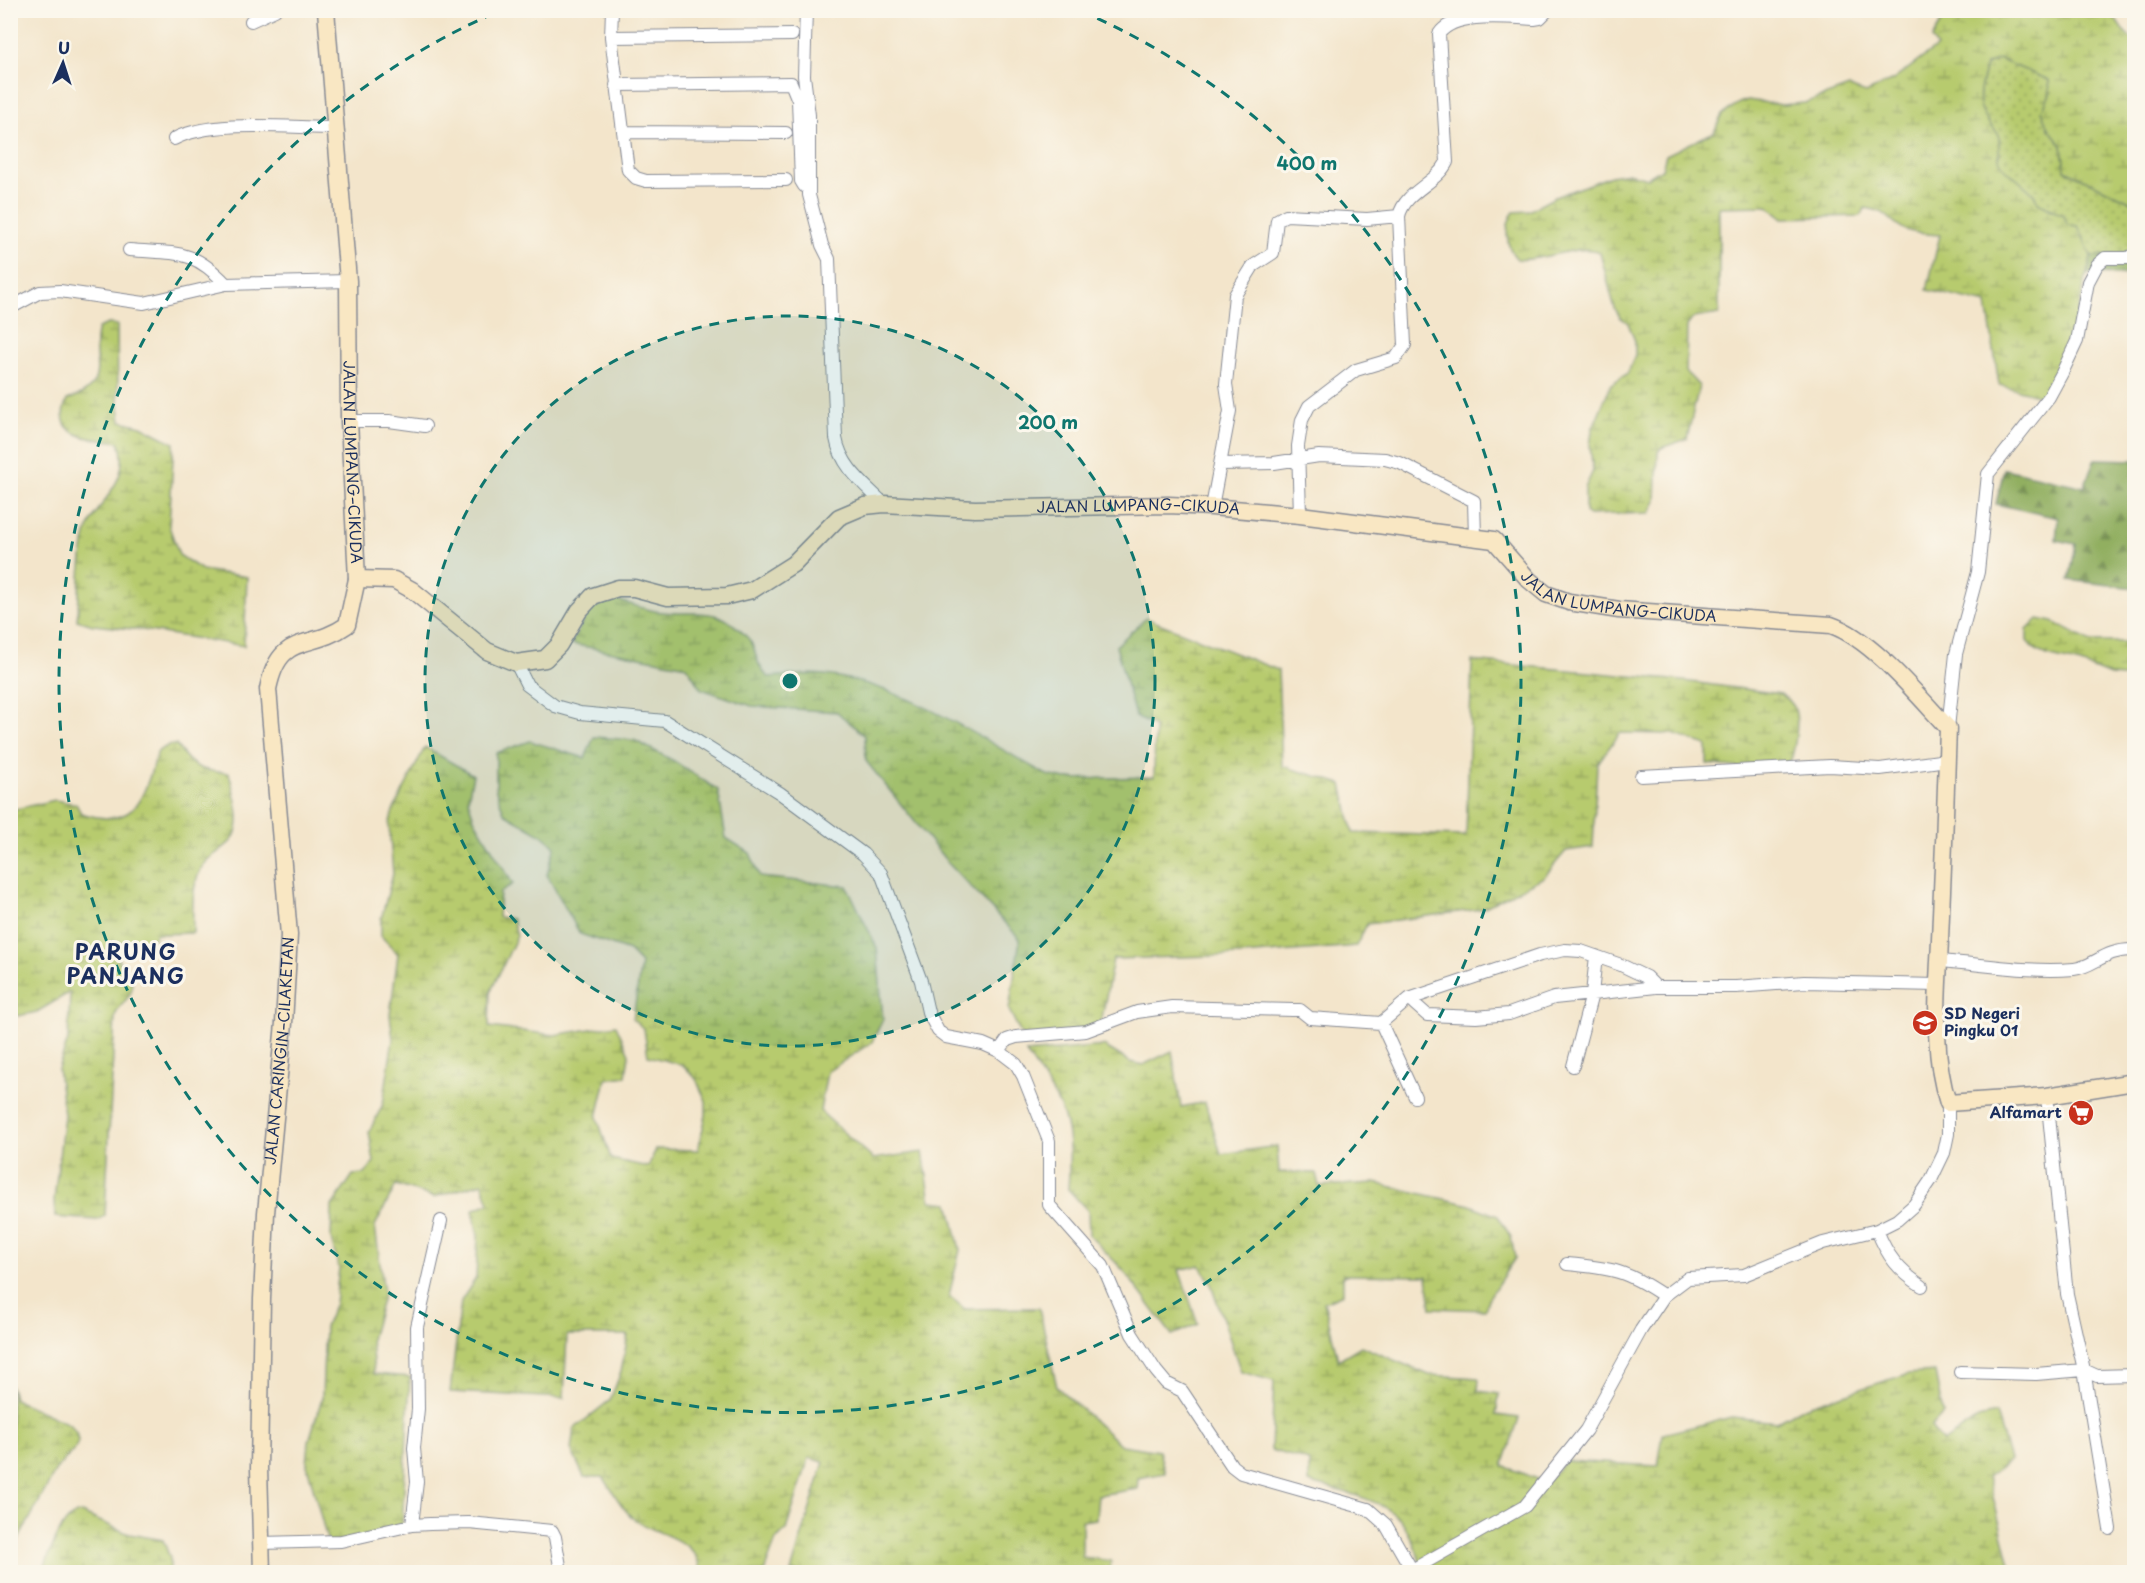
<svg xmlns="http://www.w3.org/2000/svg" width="2145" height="1583" font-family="'Playpen Sans',sans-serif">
  <defs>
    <pattern id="grass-dots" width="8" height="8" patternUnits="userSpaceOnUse" patternTransform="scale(1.5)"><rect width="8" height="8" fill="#b7cb6e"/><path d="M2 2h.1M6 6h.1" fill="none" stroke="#94a55e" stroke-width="1.8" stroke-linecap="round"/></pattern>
    <pattern id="forest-firs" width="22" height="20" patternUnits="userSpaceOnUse" patternTransform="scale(1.5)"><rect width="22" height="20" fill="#91af61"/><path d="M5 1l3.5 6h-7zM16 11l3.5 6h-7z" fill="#768f53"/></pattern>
    <pattern id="wetland-marsh" width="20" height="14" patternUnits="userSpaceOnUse" patternTransform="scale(1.5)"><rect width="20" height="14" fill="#b7cb6e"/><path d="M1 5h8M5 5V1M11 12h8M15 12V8" fill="none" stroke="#94a55e"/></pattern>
  </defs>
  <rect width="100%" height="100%" fill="#fbf7ec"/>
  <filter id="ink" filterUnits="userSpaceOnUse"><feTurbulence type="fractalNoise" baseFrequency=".0167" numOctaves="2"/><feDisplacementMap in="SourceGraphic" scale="12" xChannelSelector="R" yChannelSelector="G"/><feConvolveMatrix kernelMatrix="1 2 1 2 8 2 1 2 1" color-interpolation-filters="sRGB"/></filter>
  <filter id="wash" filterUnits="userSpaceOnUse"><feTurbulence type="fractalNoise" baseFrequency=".008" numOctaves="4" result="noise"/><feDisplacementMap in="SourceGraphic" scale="24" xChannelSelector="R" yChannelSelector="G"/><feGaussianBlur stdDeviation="1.35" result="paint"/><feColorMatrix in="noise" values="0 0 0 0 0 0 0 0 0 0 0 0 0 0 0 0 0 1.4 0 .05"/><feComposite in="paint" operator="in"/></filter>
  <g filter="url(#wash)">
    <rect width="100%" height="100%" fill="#f3e5cb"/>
    <!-- grass -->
    <path fill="url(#grass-dots)" stroke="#697d66" stroke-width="1.5" d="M 1999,59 L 2049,80 L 2050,94 L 2043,111 L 2050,130 L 2062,145 L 2065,170 L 2134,203 L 2134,249 L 2131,254 L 2091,256 L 2078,226 L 2066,226 L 2056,211 L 2038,203 C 2030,185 2004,179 1999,159 C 1997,152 1999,142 1999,135 C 1974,109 1977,99 1986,65 Z"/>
    <!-- forest -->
    <path fill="url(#forest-firs)" stroke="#566f60" stroke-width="1.5" d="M 2134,249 L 2134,275 L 2087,274 L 2091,256 L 2131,254 Z
      M 2095,459 L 2134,460 L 2134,588 L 2069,580 L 2076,544 L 2056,540 L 2058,518 L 1996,504 L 2004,469 L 2084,487 Z"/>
    <!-- wetland -->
    <path fill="url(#wetland-marsh)" stroke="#697d66" stroke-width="1.5" d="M 1942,11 L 2110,11 L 2122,29 L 2134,41 L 2134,203 L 2065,170 L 2062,145 L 2050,130 L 2042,111 L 2050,94 L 2049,80 L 1999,59 L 1986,65 C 1977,99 1974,109 1999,135 L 1999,159 L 2003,167 L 2034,194 L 2038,203 L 2064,216 L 2067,225 L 2078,226 L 2091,256 L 2068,358 L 2045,397 L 1999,385 L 1987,304 L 1927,290 L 1940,235 C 1929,234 1917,234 1906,230 C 1888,222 1890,211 1865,208 L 1860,216 L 1783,218 L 1768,206 L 1719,207 L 1719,314 L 1693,318 L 1687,326 L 1686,372 L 1699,386 L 1687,439 L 1661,448 L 1658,452 L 1656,501 L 1650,513 L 1589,515 L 1585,512 L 1585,488 L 1593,471 L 1590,446 L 1592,430 L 1611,384 L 1627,374 L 1635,356 L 1635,341 L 1628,323 L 1620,317 L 1615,309 L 1600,253 C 1584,241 1539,263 1517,259 C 1505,247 1504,224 1514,212 L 1529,211 L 1555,197 L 1611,176 L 1629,173 L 1647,178 L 1662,169 L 1666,155 L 1714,132 L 1722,115 L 1739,103 L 1748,100 L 1782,105 L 1805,103 L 1849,87 L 1866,93 L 1893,80 L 1937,47 L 1932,39 L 1941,22 Z
      M 108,324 L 117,325 L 118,400 L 121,421 L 141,426 L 174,443 L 169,526 L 179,555 L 202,570 L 247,577 L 244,646 L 143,630 L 93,625 L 77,620 C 80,593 79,562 86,535 C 96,500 133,483 119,442 C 93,439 50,438 67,400 C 115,384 88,361 98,328 Z
      M 617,600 C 631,604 647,611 662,612 C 702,616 716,604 747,637 C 759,649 752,661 768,677 C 789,676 812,672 832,676 C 909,688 980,738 1047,775 L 1066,779 L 1154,777 L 1155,727 L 1135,716 L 1116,646 L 1146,618 L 1278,670 L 1282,766 L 1342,784 L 1353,833 L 1466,836 L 1472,661 L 1683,681 L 1781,694 C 1786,698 1791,701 1794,707 C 1800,720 1795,756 1787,767 L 1743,768 L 1707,764 L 1707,745 L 1672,734 L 1620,733 L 1597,764 L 1593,847 L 1566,851 L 1544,877 L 1481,909 L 1367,924 L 1356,946 L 1243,955 L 1113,959 L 1100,1029 L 1023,1038 L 1009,1010 L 1020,939 L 948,863 L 866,761 L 865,736 L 837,712 L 752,706 L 701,689 L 687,666 L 571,644 C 584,620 588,602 617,600 Z
      M 2038,619 L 2053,622 L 2091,642 L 2134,642 L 2134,678 L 2110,676 L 2081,664 L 2047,656 L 2033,648 L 2027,641 L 2027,630 Z
      M 594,737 L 634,740 L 674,761 L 718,790 L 726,838 L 750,853 L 760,877 L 847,886 L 877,948 L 883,1019 L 872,1042 L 827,1072 L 820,1111 L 873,1159 L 923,1152 L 931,1201 L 949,1203 L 960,1250 L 949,1296 L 965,1309 L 1039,1308 L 1057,1387 L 1121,1445 L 1159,1451 L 1165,1473 L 1138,1478 L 1137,1489 L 1098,1495 L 1096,1519 L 1082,1521 L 1082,1557 L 1111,1561 L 1109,1572 L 791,1572 L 824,1462 L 809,1458 L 786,1530 L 776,1540 L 764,1572 L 700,1572 C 699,1537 655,1536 634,1519 C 622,1510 612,1489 603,1477 L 584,1477 L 571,1449 L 574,1429 L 610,1400 L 621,1372 L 628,1335 L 567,1335 L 564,1398 L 450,1392 L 461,1301 L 476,1278 L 478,1236 L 473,1210 L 489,1203 L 482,1183 L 434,1197 L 396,1185 L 375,1226 L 384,1293 L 371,1339 L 374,1374 L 410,1377 L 402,1526 L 329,1547 L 307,1465 L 309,1441 L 322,1398 L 325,1327 L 335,1303 L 339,1268 L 331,1239 L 332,1206 L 353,1175 L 365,1174 L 374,1162 L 369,1132 L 383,1104 L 393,1039 L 390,1015 L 398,954 L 381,936 L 381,919 L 393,874 L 389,825 L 393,811 L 425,747 L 473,775 L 468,799 L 474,819 L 513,884 L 500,892 L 498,917 L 512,919 L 517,936 L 490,993 L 489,1027 L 554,1035 L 616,1025 L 629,1054 L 626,1076 L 606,1079 L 597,1117 L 611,1159 L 648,1167 L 656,1149 L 698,1150 L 706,1115 L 706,1101 L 696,1079 L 683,1065 L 648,1056 L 644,1029 L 633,1019 L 641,963 L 629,951 L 580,934 L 547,875 L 555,846 L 539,833 L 504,813 L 496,790 L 496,753 L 530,741 L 585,758 Z
      M 169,745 L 176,745 C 193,769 201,771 229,773 C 233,791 246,824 231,841 C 220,853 206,856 199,873 C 191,891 193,913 193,933 L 156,934 L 150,945 L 145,947 L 112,941 C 112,960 133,970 132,988 C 131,998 118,1006 115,1016 L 105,1215 L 98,1220 L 55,1217 L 54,1200 L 64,1115 L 58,1069 L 68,1040 L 70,992 L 37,1012 L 18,1016 L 11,1011 L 11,810 L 55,800 L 76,804 L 81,813 C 139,832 143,795 158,751 Z
      M 1104,1046 L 1130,1062 L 1143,1065 L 1172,1051 L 1181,1107 L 1205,1102 L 1221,1154 L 1277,1146 L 1279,1172 L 1316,1173 L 1319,1186 L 1375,1183 L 1470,1205 L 1498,1216 L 1511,1237 L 1515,1258 L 1488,1299 L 1485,1310 L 1431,1308 L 1427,1276 L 1343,1275 L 1343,1294 L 1324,1302 L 1338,1360 L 1361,1346 L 1429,1375 L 1479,1378 L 1478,1391 L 1499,1394 L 1496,1415 L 1519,1418 L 1503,1466 L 1546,1482 L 1566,1461 L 1658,1466 L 1663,1434 L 1732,1417 L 1776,1422 L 1804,1407 L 1907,1374 L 1935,1372 L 1943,1414 L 1931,1427 L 1943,1442 L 1978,1418 L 1996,1414 L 2010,1460 L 1988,1477 L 2012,1572 L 1424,1572 C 1419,1557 1409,1526 1395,1515 C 1373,1496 1336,1491 1309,1482 L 1309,1461 L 1271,1450 L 1274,1381 L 1241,1372 L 1210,1281 L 1200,1265 L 1179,1270 L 1198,1324 L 1172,1335 L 1124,1271 L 1089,1235 L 1088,1211 L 1068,1189 C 1073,1118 1065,1110 1026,1053 Z
      M 11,1386 L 14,1399 L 69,1424 L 76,1432 L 78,1441 L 75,1449 L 57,1468 L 13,1550 L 11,1564 Z
      M 81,1513 L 129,1534 L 163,1540 L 170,1558 L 170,1572 L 42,1572 C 50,1556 60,1515 81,1513 Z"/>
  </g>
  <g filter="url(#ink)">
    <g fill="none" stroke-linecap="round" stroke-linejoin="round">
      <!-- street casing -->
      <g stroke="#878a94" stroke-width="14">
        <path id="street" d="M 612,10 L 611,37 L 628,170 L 636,178 L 646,181 L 786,180
          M 806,10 L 804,76 L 809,115 L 809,195 L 822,245 L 829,259 L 836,438 C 841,467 864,484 884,504
          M 251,21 L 275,10
          M 611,37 L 792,35
          M 616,85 L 791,83 L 798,100 L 801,181 L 804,186
          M 623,132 L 786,133
          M 174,139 C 212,119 290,128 334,128
          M 129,250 C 176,254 192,248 226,284
          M 10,308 L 40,292 L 60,291 L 144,303 L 226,284 L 348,281
          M 349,421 L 389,421 L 425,426
          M 1220,464 L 1274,463 L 1319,456 L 1385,459 L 1400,463 L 1474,501 L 1475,537
          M 1212,507 L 1230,411 L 1226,384 L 1235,295 L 1253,266 L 1273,253 L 1277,220 L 1286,215 L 1367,219 L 1399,216
          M 1300,515 L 1298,446 L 1302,420 L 1309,406 L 1356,370 L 1396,358 L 1405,345 L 1399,216 C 1405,191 1436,184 1447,162 L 1439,34 C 1454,11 1509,18 1534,19 L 1540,18 L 1548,10
          M 516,663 L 527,685 L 555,706 L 580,713 L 665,721 L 780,793 L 863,854 L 881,873 L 921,981 L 928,1012 L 938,1031 L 946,1037 L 983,1044 L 999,1051 L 1016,1064 L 1023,1076 L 1049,1141 L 1049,1205 L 1103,1266 L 1132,1334 L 1156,1371 L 1166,1383 L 1182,1391 L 1232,1466 L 1241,1473 L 1368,1509 L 1386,1525 L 1413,1572
          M 1948,728 L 1956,654 L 1978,572 L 1988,474 L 2049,397 L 2062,373 L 2077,341 L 2088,282 L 2097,265 L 2105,258 L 2128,258 L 2134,254
          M 1641,776 L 1830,766 L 1880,769 L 1947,760
          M 1939,961 C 1983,964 2030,973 2074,969 C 2094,967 2104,949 2134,950
          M 1409,999 L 1427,1015 L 1476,1017 L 1509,1014 L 1554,998 L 1592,994 L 1596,956
          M 999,1051 L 1007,1040 L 1016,1037 L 1086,1031 L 1137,1012 L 1172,1007 L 1293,1010 L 1300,1010 L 1310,1018 L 1381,1023
          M 1573,1066 L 1592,994 L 1656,987
          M 2047,1096 L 2067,1294 L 2084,1370 L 2097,1376 L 2134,1375
          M 1415,1097 L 1381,1023 L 1409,999 L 1540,955 L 1565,950 L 1581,951 L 1621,965 L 1646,977 L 1656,987 L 1736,987 L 1804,982 L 1937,985
          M 1877,1230 C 1887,1256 1899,1271 1922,1286
          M 1567,1264 C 1611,1268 1626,1270 1664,1296
          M 1960,1372 L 2036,1374 L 2084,1370 L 2110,1529
          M 412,1525 L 417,1482 L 414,1448 L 418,1409 L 417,1327 L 441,1221
          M 261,1543 L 341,1541 L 412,1525 L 430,1524 L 469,1523 L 552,1531 L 555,1537 L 561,1572
          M 1412,1570 L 1525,1506 L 1586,1430 L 1641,1330 L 1664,1296 L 1688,1278 L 1744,1275 L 1823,1243 L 1877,1230 L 1897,1220 L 1914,1205 L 1931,1180 L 1944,1153 L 1948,1134 L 1948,1103"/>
      </g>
      <!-- secondary casing -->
      <g stroke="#878a94" stroke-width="19">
        <g id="secondary">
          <path id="s1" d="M 326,10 L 348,281 L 349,421 L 357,579 L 394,580 L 412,590 L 487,651 L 516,663 L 545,659 L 559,645 L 579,611 L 593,596 L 618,588 L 634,588 L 668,597 L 727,596 L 752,590 L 793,564 L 839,517 L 865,506 L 884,504 L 975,509 L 1168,505 L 1212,507 L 1300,515 L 1494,540 L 1529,580 L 1546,594 L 1569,602 L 1619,610 L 1831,625 C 1872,639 1918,696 1948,728 C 1946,798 1943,869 1940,939 C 1938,994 1931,1051 1948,1103 L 2047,1096 L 2134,1082"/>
          <path id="s2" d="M 262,1572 L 259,1468 L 262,1299 L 266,1213 L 284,1023 L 289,935 L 268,689 C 280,630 309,652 347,625 L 357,579"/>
        </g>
      </g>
      <!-- street -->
      <use href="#street" stroke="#fff" stroke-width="12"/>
      <!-- secondary -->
      <use href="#secondary" stroke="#f9e7c3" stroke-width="16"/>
    </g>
  </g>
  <!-- distance rings -->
  <circle cx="790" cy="681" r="365" fill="#0f766e" fill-opacity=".12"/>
  <g fill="none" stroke="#0f766e" stroke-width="3" stroke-dasharray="10 8">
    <circle cx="790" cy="681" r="365"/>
    <path d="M1081 11A731 731 0 1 1 499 11"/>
  </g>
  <!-- icons -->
  <defs>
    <g id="school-disc" transform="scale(1.35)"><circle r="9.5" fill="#c8321e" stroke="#fbf7ec"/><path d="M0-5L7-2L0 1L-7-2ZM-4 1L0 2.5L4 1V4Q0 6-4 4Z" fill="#fff"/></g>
    <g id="supermarket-disc" transform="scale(1.35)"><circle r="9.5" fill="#c8321e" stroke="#fbf7ec"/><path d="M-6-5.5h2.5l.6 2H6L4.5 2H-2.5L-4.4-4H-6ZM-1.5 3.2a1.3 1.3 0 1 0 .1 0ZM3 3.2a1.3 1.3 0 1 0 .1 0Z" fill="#fff"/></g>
  </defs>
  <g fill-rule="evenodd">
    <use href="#school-disc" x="1925" y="1023"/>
    <use href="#supermarket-disc" x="2081" y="1113"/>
  </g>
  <g text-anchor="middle" stroke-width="6" stroke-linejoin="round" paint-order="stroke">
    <!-- street labels -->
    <g font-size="15" fill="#1b2f5e" stroke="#fbf7ec">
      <text dy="5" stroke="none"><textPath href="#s1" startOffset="453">JALAN LUMPANG–CIKUDA</textPath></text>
      <text dy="5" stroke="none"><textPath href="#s1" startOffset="1443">JALAN LUMPANG–CIKUDA</textPath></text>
      <text dy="5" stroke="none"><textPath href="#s1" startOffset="1947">JALAN LUMPANG–CIKUDA</textPath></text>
      <text dy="5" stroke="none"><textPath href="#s2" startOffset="522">JALAN CARINGIN–CILAKETAN</textPath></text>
    </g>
    <!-- poi labels -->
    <g font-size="15" font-weight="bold" fill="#1b2f5e" stroke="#fbf7ec" text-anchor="start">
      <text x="1944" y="1019">SD Negeri<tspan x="1944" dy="17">Pingku 01</tspan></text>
      <text x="2062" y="1118" text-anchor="end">Alfamart</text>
    </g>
    <!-- district labels -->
    <g font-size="21" font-weight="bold" letter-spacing="1.5" fill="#1b2f5e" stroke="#fbf7ec">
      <text x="126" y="960">PARUNG<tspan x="126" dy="24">PANJANG</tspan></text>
    </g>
  </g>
  <circle cx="790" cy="681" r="9" fill="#0f766e" stroke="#fbf7ec" stroke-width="3"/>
  <g font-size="18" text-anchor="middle" font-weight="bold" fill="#0f766e" stroke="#fbf7ec" stroke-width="6" stroke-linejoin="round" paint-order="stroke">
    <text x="1307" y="170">400 m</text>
    <text x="1048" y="429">200 m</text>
  </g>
  <!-- margin -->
  <rect width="2145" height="1583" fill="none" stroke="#fbf7ec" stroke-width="36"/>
  <!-- north arrow -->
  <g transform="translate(63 63) rotate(3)" stroke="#fbf7ec" stroke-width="4.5" paint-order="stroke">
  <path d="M0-4.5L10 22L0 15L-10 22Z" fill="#1b2f5e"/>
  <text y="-9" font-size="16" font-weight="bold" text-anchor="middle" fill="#1b2f5e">U</text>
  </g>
</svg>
